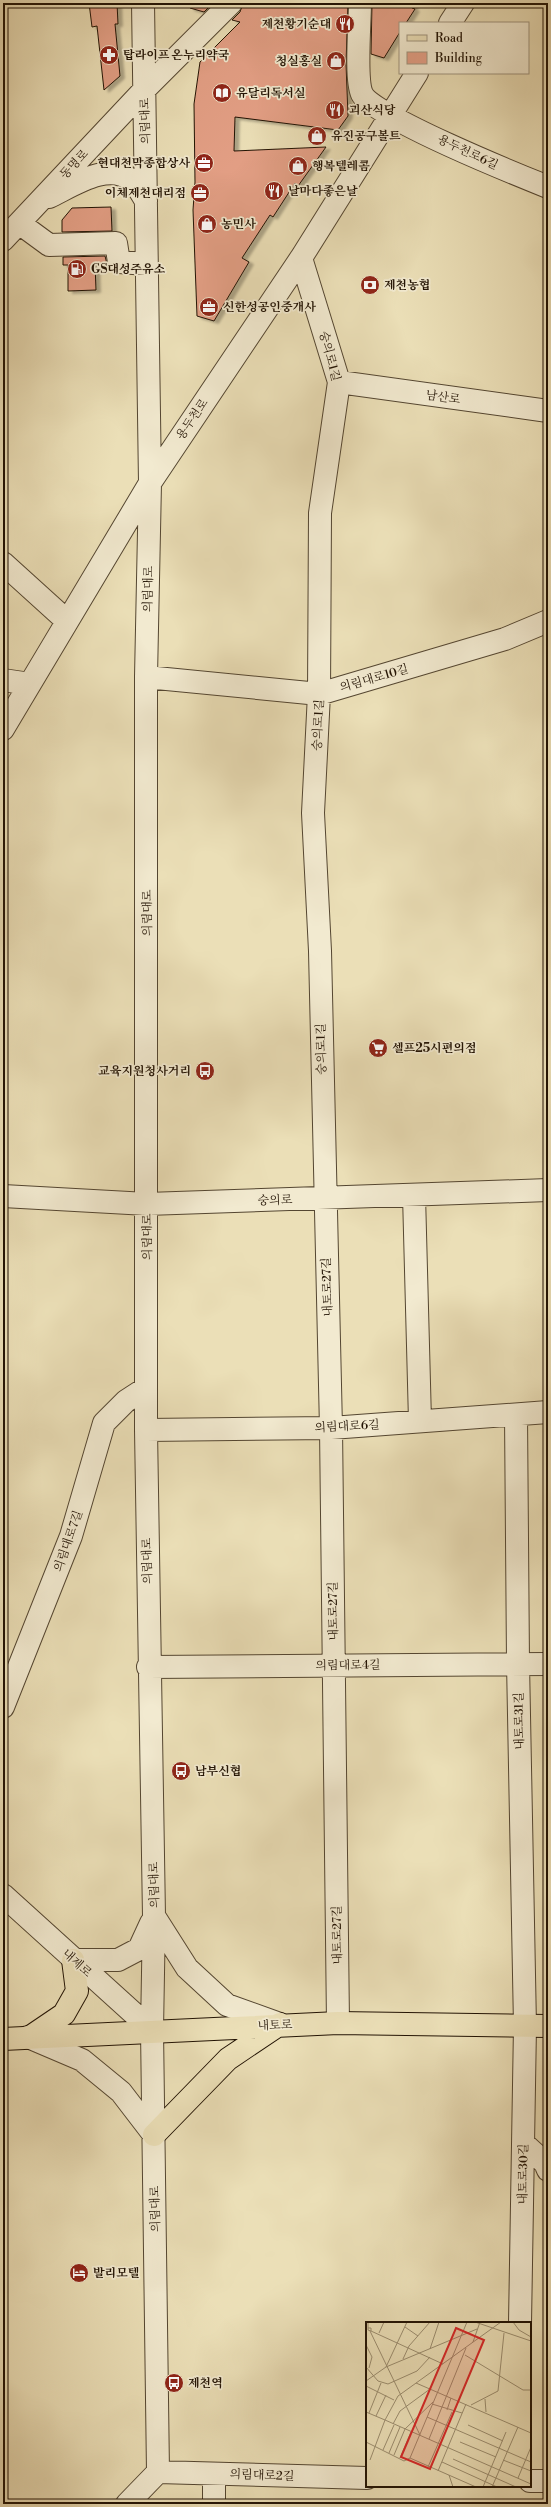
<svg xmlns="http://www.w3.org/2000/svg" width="551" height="2507" font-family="'Libre Bodoni','Noto Serif KR',serif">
  <defs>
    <filter id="shadow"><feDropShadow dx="4.5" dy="2.5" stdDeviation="1" flood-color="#0004"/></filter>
  </defs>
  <rect width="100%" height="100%" fill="#ebdfb7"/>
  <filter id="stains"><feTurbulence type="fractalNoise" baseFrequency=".005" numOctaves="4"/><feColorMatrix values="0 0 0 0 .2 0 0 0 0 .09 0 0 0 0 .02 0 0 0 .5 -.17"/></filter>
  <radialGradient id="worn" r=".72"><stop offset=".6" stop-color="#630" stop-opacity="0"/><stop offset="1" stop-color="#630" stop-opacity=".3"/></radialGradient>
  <!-- building -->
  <path fill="#e39f85" stroke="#221304" filter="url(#shadow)" d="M 89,3 L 117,3 L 118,24 L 115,24 L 120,76 L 104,90 L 97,26 L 92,27 Z
    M 190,3 L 213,3 L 204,12 L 190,8 Z
    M 243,3 L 348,3 L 346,64 L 348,116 L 338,130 L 235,117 L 234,151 L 326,147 L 298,186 L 295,183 L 273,217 L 270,215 L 242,258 L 249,262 L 214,321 L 197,316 L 193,210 L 195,182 L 194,104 L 200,62 L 240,22 L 232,20 L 240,12 Z
    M 372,3 L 415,3 L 412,8 L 415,9 L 406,23 L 400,23 L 400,32 L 384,58 L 371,54 Z
    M 111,207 L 112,231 L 62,232 L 62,220 L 72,208 Z
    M 105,256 L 107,264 L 95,264 L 96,290 L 68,291 L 68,265 L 63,265 L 63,257 Z"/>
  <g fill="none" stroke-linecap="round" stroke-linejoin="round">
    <!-- minor casing -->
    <g stroke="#544631" stroke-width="24">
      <path id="minor" d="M 143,3 L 150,483 L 146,677 L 146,1430 L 154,1916 L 152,2030 L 158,2472
        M 360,3 C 360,23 355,79 362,94 C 372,116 518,175 548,187
        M 450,23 L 463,3
        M 49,197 C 71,187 109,160 132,181 C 138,186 142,195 146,201
        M 19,223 L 49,245 L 116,243 L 119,262 L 147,264
        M 3,240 L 145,89 L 231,3
        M 301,258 L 339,382 L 320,513 L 319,694 L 313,813 L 320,951 L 331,1428 L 338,2023
        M 339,382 L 548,411
        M 3,563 L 67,621
        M 146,677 L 319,694 L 505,639 L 548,621
        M 3,680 L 30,684
        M 3,729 L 150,483 L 301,258 L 417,73
        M 414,1195 L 420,1421
        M 3,1196 L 147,1204 L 548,1190
        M 516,1415 L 518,1663 L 525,2026 L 520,2323
        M 146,1430 L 331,1428 L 548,1412
        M 148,1667 L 548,1664
        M 3,1707 L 71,1536 L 104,1423 L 126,1401 L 146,1388
        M 3,1895 L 152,2030
        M 154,1916 L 187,1968 L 227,2005 L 280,2024
        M 73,1960 L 118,1960 L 139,1949 L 151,1923
        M 28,2037 L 82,2060 L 121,2092 L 154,2135
        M 523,2143 L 545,2163 L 548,2170
        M 158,2472 L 367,2478
        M 214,2474 L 214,2504
        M 530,2481 L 548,2481
        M 127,2504 L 158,2472"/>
    </g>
    <!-- major casing -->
    <g stroke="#221304" stroke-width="24">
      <path id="major" d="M 30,2037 L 64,2014 L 77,1991 L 73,1960
        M 3,2039 L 338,2023 L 548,2026
        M 154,2135 L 228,2059 L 280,2024"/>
    </g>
    <!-- minor -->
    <use href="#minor" stroke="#f2ead0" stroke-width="22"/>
    <!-- major -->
    <use href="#major" stroke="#ebdfb7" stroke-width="22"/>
  </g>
  <!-- icons -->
  <defs>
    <g id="restaurant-disc" transform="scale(1)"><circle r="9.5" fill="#8f2418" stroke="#f2ead0"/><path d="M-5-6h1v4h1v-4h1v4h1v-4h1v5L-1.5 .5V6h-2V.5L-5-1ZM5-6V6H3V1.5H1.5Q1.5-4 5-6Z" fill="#fff"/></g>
    <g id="pharmacy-disc" transform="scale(1)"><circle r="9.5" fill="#8f2418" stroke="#f2ead0"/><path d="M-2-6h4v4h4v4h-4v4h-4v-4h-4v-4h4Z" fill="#fff"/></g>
    <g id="shop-disc" transform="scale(1)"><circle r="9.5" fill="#8f2418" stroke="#f2ead0"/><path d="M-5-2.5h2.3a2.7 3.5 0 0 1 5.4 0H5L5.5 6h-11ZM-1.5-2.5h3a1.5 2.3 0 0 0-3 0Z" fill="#fff"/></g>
    <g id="library-disc" transform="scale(1)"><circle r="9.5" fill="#8f2418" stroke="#f2ead0"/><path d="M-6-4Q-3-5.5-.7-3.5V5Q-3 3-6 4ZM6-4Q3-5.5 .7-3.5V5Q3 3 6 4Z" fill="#fff"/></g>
    <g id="office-disc" transform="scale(1)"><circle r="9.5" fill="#8f2418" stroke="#f2ead0"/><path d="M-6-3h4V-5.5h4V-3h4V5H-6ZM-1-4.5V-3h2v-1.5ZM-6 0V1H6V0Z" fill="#fff"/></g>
    <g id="fuel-disc" transform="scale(1)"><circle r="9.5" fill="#8f2418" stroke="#f2ead0"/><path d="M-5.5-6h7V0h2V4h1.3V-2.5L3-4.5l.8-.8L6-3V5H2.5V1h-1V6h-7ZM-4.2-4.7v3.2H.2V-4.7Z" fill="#fff"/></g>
    <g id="bank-disc" transform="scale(1)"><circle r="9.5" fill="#8f2418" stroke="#f2ead0"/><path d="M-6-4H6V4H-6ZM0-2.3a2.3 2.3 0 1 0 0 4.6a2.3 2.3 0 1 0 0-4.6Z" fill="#fff"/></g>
    <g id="supermarket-disc" transform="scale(1)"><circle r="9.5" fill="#8f2418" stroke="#f2ead0"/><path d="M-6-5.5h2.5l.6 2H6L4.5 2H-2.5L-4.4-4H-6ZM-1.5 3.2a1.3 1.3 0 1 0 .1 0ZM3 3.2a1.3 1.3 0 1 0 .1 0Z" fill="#fff"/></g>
    <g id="bus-disc" transform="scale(1)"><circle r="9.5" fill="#8f2418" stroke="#f2ead0"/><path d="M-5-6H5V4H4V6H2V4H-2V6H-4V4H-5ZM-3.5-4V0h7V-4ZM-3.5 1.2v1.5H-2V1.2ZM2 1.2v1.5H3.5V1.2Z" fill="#fff"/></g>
    <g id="hotel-disc" transform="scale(1)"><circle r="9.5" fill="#8f2418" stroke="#f2ead0"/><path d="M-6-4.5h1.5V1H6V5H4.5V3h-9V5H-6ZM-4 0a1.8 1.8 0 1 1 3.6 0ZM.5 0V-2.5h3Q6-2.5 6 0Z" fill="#fff"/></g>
  </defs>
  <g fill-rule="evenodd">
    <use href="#restaurant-disc" x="345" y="24"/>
    <use href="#pharmacy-disc" x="109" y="55"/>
    <use href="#shop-disc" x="336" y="61"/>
    <use href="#library-disc" x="222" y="93"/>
    <use href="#restaurant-disc" x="335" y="110"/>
    <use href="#shop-disc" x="317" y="136"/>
    <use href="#office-disc" x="204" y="163"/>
    <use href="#shop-disc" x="298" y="166"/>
    <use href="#restaurant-disc" x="274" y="191"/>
    <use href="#office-disc" x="200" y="193"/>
    <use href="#shop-disc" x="207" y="224"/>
    <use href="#fuel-disc" x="77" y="269"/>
    <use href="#bank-disc" x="370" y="285"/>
    <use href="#office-disc" x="209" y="307"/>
    <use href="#supermarket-disc" x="378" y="1048"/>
    <use href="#bus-disc" x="205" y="1071"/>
    <use href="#bus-disc" x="181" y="1771"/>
    <use href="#hotel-disc" x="79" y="2273"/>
    <use href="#bus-disc" x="174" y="2383"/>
  </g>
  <g text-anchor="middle" stroke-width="3.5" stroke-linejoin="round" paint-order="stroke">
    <!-- poi labels -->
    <g font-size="12" font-weight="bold" fill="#221304" stroke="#f2ead0" text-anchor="start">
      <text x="331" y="28" text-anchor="end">제천황기순대</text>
      <text x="123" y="59">탑라이프 온누리약국</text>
      <text x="322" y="65" text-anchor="end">청실홍실</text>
      <text x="236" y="97">유달리독서실</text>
      <text x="349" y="114">괴산식당</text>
      <text x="331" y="140">유진공구볼트</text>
      <text x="190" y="167" text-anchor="end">현대천막종합상사</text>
      <text x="312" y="170">행복텔레콤</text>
      <text x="288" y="195">날마다좋은날</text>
      <text x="186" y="197" text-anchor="end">이체제천대리점</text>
      <text x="221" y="228">농민사</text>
      <text x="91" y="273">GS대성주유소</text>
      <text x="384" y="289">제천농협</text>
      <text x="223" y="311">신한성공인중개사</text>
      <text x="392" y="1052">셀프25시편의점</text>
      <text x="191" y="1075" text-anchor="end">교육지원청사거리</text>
      <text x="195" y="1775">남부신협</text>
      <text x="93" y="2277">발리모텔</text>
      <text x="188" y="2387">제천역</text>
    </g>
    <!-- street labels -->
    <g font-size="12" fill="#221304" stroke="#f2ead0">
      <text transform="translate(145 121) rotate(-91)" y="4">의림대로</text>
      <text transform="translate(468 152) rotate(25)" y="4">용두천로6길</text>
      <text transform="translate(74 164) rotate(-47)" y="4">동명로</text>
      <text transform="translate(330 356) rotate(75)" y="4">숭의로1길</text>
      <text transform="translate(443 397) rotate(8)" y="4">남산로</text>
      <text transform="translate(192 419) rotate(-56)" y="4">용두천로</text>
      <text transform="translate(148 589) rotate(-89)" y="4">의림대로</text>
      <text transform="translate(374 678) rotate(-16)" y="4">의림대로10길</text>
      <text transform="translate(318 725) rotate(-87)" y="4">숭의로1길</text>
      <text transform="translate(147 913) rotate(-90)" y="4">의림대로</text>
      <text transform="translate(321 1049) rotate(-91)" y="4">숭의로1길</text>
      <text transform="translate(275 1200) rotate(-2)" y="4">숭의로</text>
      <text transform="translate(147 1237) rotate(-90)" y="4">의림대로</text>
      <text transform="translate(327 1287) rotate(-92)" y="4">내토로27길</text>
      <text transform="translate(347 1426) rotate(-3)" y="4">의림대로6길</text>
      <text transform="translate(68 1541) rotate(-71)" y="4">의림대로7길</text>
      <text transform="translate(147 1561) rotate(-91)" y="4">의림대로</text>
      <text transform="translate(333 1611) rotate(-91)" y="4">내토로27길</text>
      <text transform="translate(348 1665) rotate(-1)" y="4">의림대로4길</text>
      <text transform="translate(519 1721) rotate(-91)" y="4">내토로31길</text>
      <text transform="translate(154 1885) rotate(-91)" y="4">의림대로</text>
      <text transform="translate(337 1935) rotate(-91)" y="4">내토로27길</text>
      <text transform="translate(77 1963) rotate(42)" y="4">내제로</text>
      <text transform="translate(275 2025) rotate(-2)" y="4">내토로</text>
      <text transform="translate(523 2174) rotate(-89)" y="4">내토로30길</text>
      <text transform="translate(155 2209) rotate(-91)" y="4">의림대로</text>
      <text transform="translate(262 2475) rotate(2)" y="4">의림대로2길</text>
    </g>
  </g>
  <!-- overview -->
  <g transform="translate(366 2322)">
    <rect width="165" height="165" fill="#ebdfb7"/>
    <path fill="none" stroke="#9b8d6f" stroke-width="1" d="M 2,0 L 2,8 L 5,9 L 5,6 L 2,6M 109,0 L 165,19M 147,0 L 153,8 L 165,15M 39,5 L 52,14M 4,9 L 54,113M 5,9 L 77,42M 13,11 L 18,0M 107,20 L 114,0M 0,23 L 6,35 L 3,46M 64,27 L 73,0M 99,33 L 157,68 L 165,68M 37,37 L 43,24 L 64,0M 0,45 L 12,59 L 22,62 L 51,49 L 64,35M 20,45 L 41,0M 0,59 L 20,45 L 111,7M 50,61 L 165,111M 0,64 L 28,78M 119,77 L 120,90M 66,82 L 96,91M 105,83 L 132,69 L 138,11M 81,88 L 85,76M 0,90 L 19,98 L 32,74 L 135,0M 3,91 L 15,61M 10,94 L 20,73M 61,95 L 165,140M 27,102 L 34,89 L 64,67M 102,103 L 137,119M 63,117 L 100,26M 0,120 L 38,139 L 44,136M 94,120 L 130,135M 17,128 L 28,103M 23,131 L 34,105M 28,133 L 39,107 L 67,80M 34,136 L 45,110M 44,136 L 101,0M 44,136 L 110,165M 87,137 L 150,165M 4,138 L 19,98 L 165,162M 137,138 L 165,149M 76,140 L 131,165M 62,145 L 86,90M 72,149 L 100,82M 83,153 L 87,165M 152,156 L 165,125M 117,165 L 140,110M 126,165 L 152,105"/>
    <path fill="#d62828" fill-opacity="0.15" stroke="#d62828" stroke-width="2" d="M 90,6 L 118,18 L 64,147 L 35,135 Z"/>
    <rect width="165" height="165" fill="none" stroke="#221304" stroke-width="2"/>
  </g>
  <!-- margin -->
  <rect width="551" height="2507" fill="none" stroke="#ebdfb7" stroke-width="16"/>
  <rect x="4" y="4" width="543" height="2499" fill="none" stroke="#221304" stroke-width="2"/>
  <rect x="8" y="8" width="535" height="2491" fill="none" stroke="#221304"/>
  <!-- legend -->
  <rect x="399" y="22" width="130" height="52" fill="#f2ead0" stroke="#9f947e"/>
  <rect x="407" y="35" width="20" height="6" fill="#ebdfb7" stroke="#9f947e"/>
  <text x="435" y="42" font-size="12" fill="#221304">Road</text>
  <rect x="407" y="52" width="20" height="12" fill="#e39f85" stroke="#9f947e"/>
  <text x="435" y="62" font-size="12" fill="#221304">Building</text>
  <rect width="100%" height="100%" filter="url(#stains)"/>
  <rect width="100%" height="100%" fill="url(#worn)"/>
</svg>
